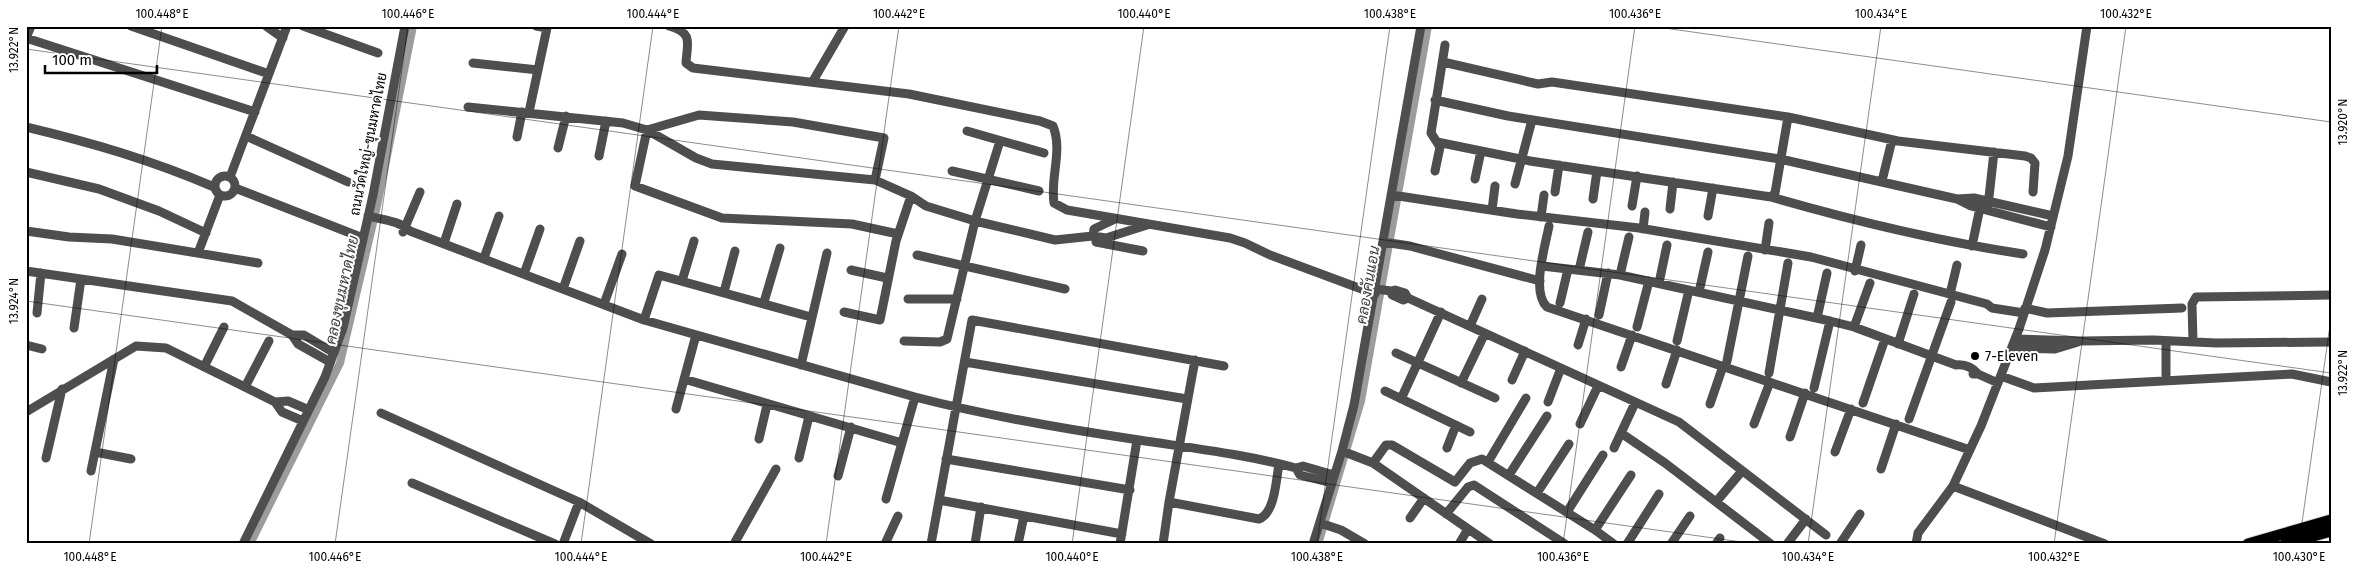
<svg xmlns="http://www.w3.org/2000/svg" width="2357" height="570" font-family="'Fira Sans',Sarabun,sans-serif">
  <rect width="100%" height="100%" fill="#fff"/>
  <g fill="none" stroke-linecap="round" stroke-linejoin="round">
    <!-- canal -->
    <path stroke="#9c9c9c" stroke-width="8" d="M 250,544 L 340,363 L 377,206 L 413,26
      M 1318,544 L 1361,401 L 1428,26"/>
    <!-- major casing -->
    <g stroke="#dbdbdb" stroke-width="13">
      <path id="major" d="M 2248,544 L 2331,520
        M 2285,544 L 2331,531"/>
    </g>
    <!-- minor -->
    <path stroke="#4e4e4e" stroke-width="9" d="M 31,26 L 26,38 L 255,112
      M 131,26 L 269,74
      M 266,26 L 283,38
      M 303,26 L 378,53
      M 669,26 C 694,33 687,43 686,63 L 693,68 L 909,94 L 1040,121 L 1053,126 C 1063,151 1050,177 1054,203 L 1067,210 L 1230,238 L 1245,243 L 1270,255 L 1375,294
      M 1443,62 L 1538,84 L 1552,82 L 1788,117 L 1898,141 L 2025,156 L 2031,158 L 2035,163 L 2033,192
      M 473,63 L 538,70
      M 813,81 L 845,26
      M 1435,100 L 1508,116 L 1780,159 L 1957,199 L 1971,206 L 2051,227
      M 468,107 L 623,123 L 647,130 L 696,158 L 712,164 L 875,180 L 911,196 L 926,206 L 975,221 L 1055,240 L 1093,236
      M 529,112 L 547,28 L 536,26
      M 26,127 C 93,143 151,160 214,187
      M 967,131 L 1044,153
      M 246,136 L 348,182
      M 517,137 L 522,112
      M 1437,142 L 1530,161 L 1771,197 L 1775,193 L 1788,117
      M 558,148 L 566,116
      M 599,156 L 606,121
      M 952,171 L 1039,191
      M 1435,171 L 1440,147 L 1431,133 L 1445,45
      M 26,172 L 99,189 L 159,211 L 206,233
      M215 186a10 10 0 1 1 20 0a10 10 0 1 1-20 0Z
      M 230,177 L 287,26
      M 1475,179 L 1481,151
      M 875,180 L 884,138 L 793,122 L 699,115 L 647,130 L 635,186 L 722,218 L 852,224 L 898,234
      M 1882,181 L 1892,140
      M 1515,184 L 1532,120
      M 235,188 L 363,238
      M 1555,192 L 1559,165
      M 1392,195 L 1517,214 L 1639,228 L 1811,257 L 1987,304 L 1992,308 L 2024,313
      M 1771,197 C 1854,221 1937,241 2023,254
      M 1593,199 L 1597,171
      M 1957,199 L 1974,198 L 2053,216
      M 1632,206 L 1637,176
      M 1988,206 L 1994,152
      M 1670,209 L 1673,182
      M 1492,210 L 1495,186
      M 368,216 C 383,220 398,220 410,231 L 644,320 L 915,397 C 988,416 1064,429 1139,440 C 1191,448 1244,454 1296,468 L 1303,466 L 1334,475
      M 1708,216 L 1713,188
      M 1541,217 L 1544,195
      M 1115,219 L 1094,229 L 1093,236 L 1106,238 L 1147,225
      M 1549,226 C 1545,247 1531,292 1547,307 L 1970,450
      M 1643,229 L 1645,212
      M 26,231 L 69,237 L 112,239 L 258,263
      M 403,232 L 420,192
      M 1096,242 L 1143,251
      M 1383,242 L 1410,246 L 1540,281
      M 444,243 L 457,204
      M 1972,246 L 1981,203
      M 1765,250 L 1769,223
      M 198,253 L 220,195
      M 917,255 L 1065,289
      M 484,258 L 499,216
      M 1542,266 L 1620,275 L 1830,321 L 1854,327 L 1956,365 C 1965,364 1972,367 1978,374
      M 851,270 L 887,278
      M 1579,270 L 1588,232
      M 26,271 L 232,301 L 292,335 L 298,344 L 330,362
      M 1855,271 L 1861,245
      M 524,274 L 540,229
      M 1620,275 L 1629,237
      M 682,281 L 694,241
      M 1659,283 L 1667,245
      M 563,289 L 580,241
      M 1376,289 L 1391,291 L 1395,290 L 1405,293 L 1408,298 L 1679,422 L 1826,535
      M 1391,291 L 1392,295 L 1403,300 L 1408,298
      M 724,292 L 735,251
      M 1699,292 L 1708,252
      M 1950,294 L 1957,265
      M 908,299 L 957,299
      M 764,302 L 780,248
      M 1560,303 L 1568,269
      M 604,304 L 622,254
      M 2025,308 L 2047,313 L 2182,308
      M 844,312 L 880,320 L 896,241 L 911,196
      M 37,313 L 41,273
      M 1599,315 L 1608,273
      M 1817,318 L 1827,273
      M 644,320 L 659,275 L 811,317
      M 1470,326 L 1482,299
      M 1637,327 L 1649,281
      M 1854,327 L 1870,283
      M 74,328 L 81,279
      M 292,335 L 304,335 L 334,353
      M 2015,339 L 2081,341 L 2154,340 L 2216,343 L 2331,342
      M 904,341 L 940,342 L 947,339 L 975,221 L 1000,141
      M 1677,341 L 1689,290
      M 2193,342 L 2192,304 L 2196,297 L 2331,295
      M 1898,344 L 1914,294
      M 26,345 L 42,349
      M 1578,345 L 1586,319
      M 2012,348 L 2055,349 L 2078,342
      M 1396,353 L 1495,398
      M 1727,361 L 1748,256
      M 965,362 L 1187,399
      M 801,365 L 827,253
      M 204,367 L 224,327
      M 1621,367 L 1632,335
      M 1769,373 L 1788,263
      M 1973,374 L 1978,374 L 1998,383
      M 2166,375 L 2166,341
      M 2001,376 L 2034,388 L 2292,374 L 2331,382
      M 684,379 L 902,443
      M 1512,380 L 1525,351
      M 1461,383 L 1485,333
      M 1666,384 L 1677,350
      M 245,387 L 269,341
      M 1814,388 L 1830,321
      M 1385,391 L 1470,432
      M 1401,399 L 1441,312
      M 275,402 L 288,401 L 309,410
      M 1548,402 L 1561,368
      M 1863,403 L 1885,339
      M 1710,404 L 1723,366
      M 676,409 L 696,335
      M 26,412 L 136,346 L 166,348 L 275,402 L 282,412 L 303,421
      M 381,413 L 579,502 L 651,544
      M 1909,419 L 1951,302
      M 1580,424 L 1598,386
      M 1754,424 L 1770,382
      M 1621,433 L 1665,463 L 1771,544
      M 1790,437 L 1805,393
      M 759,439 L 767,405
      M 1447,448 L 1456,425
      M 1614,448 L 1635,403
      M 1342,451 L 1373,463 L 1386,445 L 1392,445 L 1455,482 L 1470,463 L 1482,459 L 1595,530 L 1614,544
      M 95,452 L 131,459
      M 1835,452 L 1851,409
      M 46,458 L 62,389
      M 799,458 L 809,416
      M 946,459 L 1130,490
      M 1488,462 L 1526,398
      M 1373,463 L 1490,544
      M 1296,468 L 1300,475 L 1332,483
      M 1881,469 L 1896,424
      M 91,471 L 114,359
      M 1509,475 L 1547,416
      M 838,476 L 851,427
      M 412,483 L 555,544
      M 1953,486 L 2105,544
      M 1537,493 L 1569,444
      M 886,499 L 915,397
      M 939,500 L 1122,534
      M 1169,502 L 1259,519 C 1275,513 1276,480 1279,464
      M 1716,502 L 1742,471
      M 1567,512 L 1603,455
      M 1446,514 L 1468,487 L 1474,485 L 1565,544
      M 1410,518 L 1424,498
      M 1320,523 L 1341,530 L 1365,544
      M 1595,530 L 1631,475
      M 243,544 L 325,377 L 343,328 L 373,195 L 405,26
      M 563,544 L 579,502
      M 734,544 L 776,469
      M 885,544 L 898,516
      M 931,544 L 972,320 L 1224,366
      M 975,544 L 981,507
      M 1018,544 L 1024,516
      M 1120,544 L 1137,440
      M 1163,544 L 1169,502 L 1195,360
      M 1313,544 L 1342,451 L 1354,405 L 1421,26
      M 1459,544 L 1468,529
      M 1627,544 L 1659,494
      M 1671,544 L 1690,516
      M 1716,544 L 1720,538
      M 1787,544 L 1806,519
      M 1840,544 L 1860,514
      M 1916,544 L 1918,533 L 1953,486 L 1981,426 L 2019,329 L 2045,250 L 2068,156 L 2087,26"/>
    <!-- major -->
    <use href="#major" stroke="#000" stroke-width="11"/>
  </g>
  <!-- ticks -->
  <path fill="none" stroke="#000" stroke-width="1" stroke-opacity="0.45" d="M 1650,26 L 2331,122M 26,49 L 2331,373M 26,301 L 1756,544M 89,544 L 162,26M 335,544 L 408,26M 581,544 L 653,26M 826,544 L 899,26M 1072,544 L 1144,26M 1317,544 L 1390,26M 1563,544 L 1635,26M 1808,544 L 1881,26M 2054,544 L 2126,26M 2299,544 L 2331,318"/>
  <!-- markers -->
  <circle fill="#000" stroke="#fff" stroke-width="2" cx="1975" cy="356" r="5"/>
  <g text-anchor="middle" stroke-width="4" stroke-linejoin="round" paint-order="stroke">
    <!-- street labels -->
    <g font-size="14" fill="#000" stroke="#fff">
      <text transform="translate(368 144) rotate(-79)" y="5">ถนนวัดใหญ่-ขุนมหาดไทย</text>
    </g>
    <!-- poi labels -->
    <g font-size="14" fill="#000" stroke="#fff" text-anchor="start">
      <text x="1985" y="361">7-Eleven</text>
    </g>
    <!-- water labels -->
    <g font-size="15" font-style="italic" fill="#3d3d3d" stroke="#fff">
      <text transform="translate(1368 285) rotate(-80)" y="5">คลองคันแอน</text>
      <text transform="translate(342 290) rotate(-78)" y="5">คลองขุนมหาดไทย</text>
    </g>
  </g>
  <!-- border -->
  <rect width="2357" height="570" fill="none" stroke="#ffffff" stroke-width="55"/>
  <!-- scale -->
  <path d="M45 65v8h112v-8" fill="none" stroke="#000000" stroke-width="2.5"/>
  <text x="52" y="65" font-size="15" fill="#000000" stroke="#ffffff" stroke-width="4" paint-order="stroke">100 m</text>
  <rect x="28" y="28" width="2302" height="514" fill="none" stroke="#000" stroke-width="2"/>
  <g font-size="12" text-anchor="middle" fill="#000">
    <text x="162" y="18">100.448°E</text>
    <text x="408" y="18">100.446°E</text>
    <text x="653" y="18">100.444°E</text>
    <text x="899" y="18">100.442°E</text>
    <text x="1144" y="18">100.440°E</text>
    <text x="1390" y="18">100.438°E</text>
    <text x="1635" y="18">100.436°E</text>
    <text x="1881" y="18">100.434°E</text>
    <text x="2126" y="18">100.432°E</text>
    <text transform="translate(14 50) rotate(-90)" y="4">13.922°N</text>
    <text transform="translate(2343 122) rotate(-90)" y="4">13.920°N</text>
    <text transform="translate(14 301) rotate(-90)" y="4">13.924°N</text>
    <text transform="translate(2343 373) rotate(-90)" y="4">13.922°N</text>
    <text x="90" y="561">100.448°E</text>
    <text x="335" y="561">100.446°E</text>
    <text x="581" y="561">100.444°E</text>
    <text x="826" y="561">100.442°E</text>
    <text x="1072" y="561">100.440°E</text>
    <text x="1317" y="561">100.438°E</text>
    <text x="1563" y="561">100.436°E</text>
    <text x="1808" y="561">100.434°E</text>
    <text x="2054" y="561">100.432°E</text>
    <text x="2299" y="561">100.430°E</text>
  </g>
</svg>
